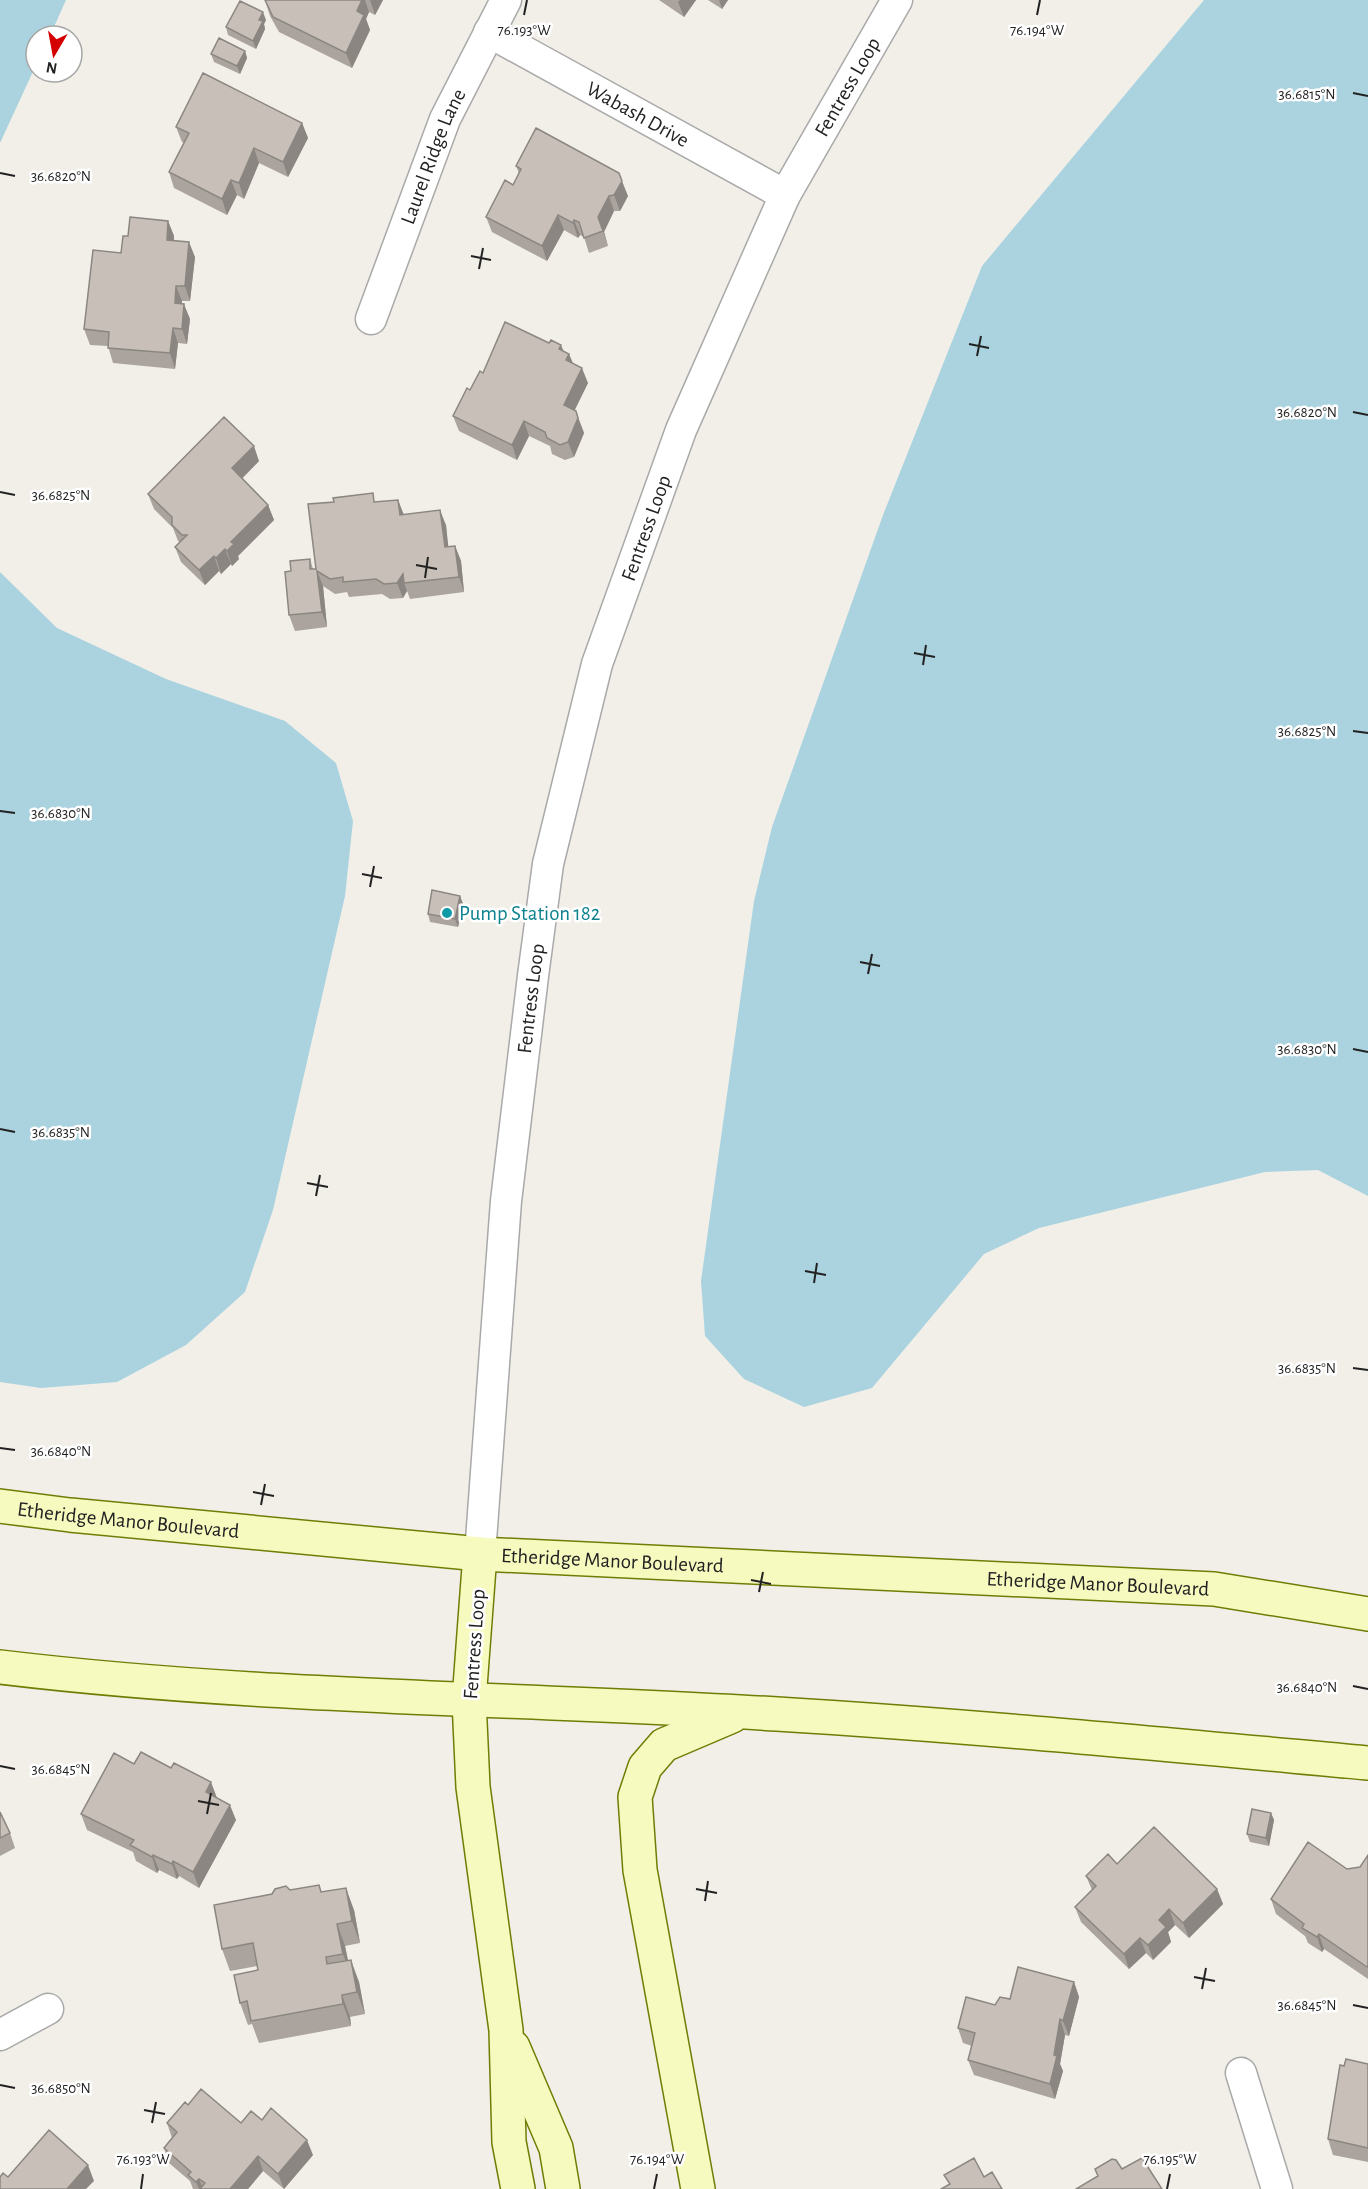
<svg xmlns="http://www.w3.org/2000/svg" width="1368" height="2189" font-family="'Alegreya Sans',sans-serif">
  <rect width="100%" height="100%" fill="#f2efe9"/>
  <!-- water -->
  <path fill="#aad3df" d="M 0,0 L 66,0 L 50,36 L 36,36 L 36,65 L 0,143 Z
    M 1204,0 L 1368,0 L 1368,1196 L 1318,1170 L 1265,1172 L 1039,1228 L 984,1254 L 872,1388 L 804,1407 L 744,1379 L 705,1336 L 701,1281 L 754,901 L 772,827 L 883,515 L 982,266 Z
    M 0,572 L 57,628 L 166,679 L 285,721 L 336,763 L 353,821 L 345,896 L 273,1210 L 245,1292 L 186,1345 L 117,1382 L 41,1388 L 0,1382 Z"/>
  <g fill="none" stroke-linecap="round" stroke-linejoin="round">
    <!-- street casing -->
    <g stroke="#a9a9a9" stroke-width="33">
      <g id="street">
        <path id="s1" d="M 489,32 L 785,195"/>
        <path id="s2" d="M 371,319 L 445,119 L 506,0"/>
        <path id="s3" d="M 480,1554 L 506,1201 L 533,976 L 548,864 L 597,664 L 681,430 L 785,195 L 897,0"/>
        <path d="M 0,2035 L 48,2009"/>
        <path d="M 1241,2073 L 1277,2189"/>
      </g>
    </g>
    <!-- secondary casing -->
    <g stroke="#707d05" stroke-width="36">
      <g id="secondary">
        <path id="s4" d="M 0,1506 L 70,1515 L 480,1554 L 1214,1589 L 1368,1614"/>
        <path d="M 480,1554 L 469,1700 L 473,1787 L 506,2030 L 509,2142 L 518,2189"/>
        <path d="M 0,1667 C 258,1698 518,1698 777,1714 C 974,1726 1171,1745 1368,1763"/>
        <path d="M 513,2047 L 556,2148 L 563,2189"/>
        <path d="M 698,2189 L 640,1870 L 635,1797 L 645,1767 L 664,1745 L 732,1716"/>
      </g>
    </g>
    <!-- street -->
    <use href="#street" stroke="#fff" stroke-width="30"/>
    <!-- secondary -->
    <use href="#secondary" stroke="#f7fabf" stroke-width="33"/>
  </g>
  <!-- wall -->
  <path fill="#aba49e" d="M 265,0 L 383,0 L 375,15 L 369,12 L 366,19 L 370,30 L 352,68 L 279,32 L 270,16 Z
    M 659,0 L 696,0 L 684,17 Z
    M 708,0 L 728,0 L 722,9 Z
    M 266,20 L 264,24 L 265,29 L 256,49 L 228,35 L 226,27 Z
    M 245,51 L 247,58 L 240,74 L 214,62 L 211,54 Z
    M 302,123 L 308,138 L 288,177 L 259,163 L 244,199 L 237,195 L 227,215 L 174,188 L 169,172 L 184,143 L 182,142 L 176,127 Z
    M 516,166 L 628,196 L 620,211 L 614,211 L 604,232 L 608,246 L 589,253 L 584,237 L 580,235 L 578,238 L 564,230 L 547,261 L 492,232 L 486,217 L 513,185 L 519,173 Z
    M 168,221 L 174,236 L 174,240 L 195,257 L 190,301 L 182,301 L 181,303 L 190,319 L 187,344 L 178,343 L 175,369 L 113,363 L 108,346 L 90,345 L 84,329 L 128,236 Z
    M 564,351 L 569,354 L 573,363 L 588,383 L 574,410 L 576,411 L 584,433 L 574,457 L 565,460 L 552,454 L 550,446 L 529,436 L 517,460 L 459,431 L 453,416 L 470,390 Z
    M 259,461 L 242,479 L 268,505 L 274,520 L 238,556 L 239,559 L 232,566 L 231,564 L 221,574 L 219,571 L 205,585 L 181,562 L 175,547 L 180,542 L 178,541 L 173,528 L 154,509 L 148,494 Z
    M 398,500 L 403,514 L 446,525 L 448,547 L 455,546 L 461,561 L 464,592 L 410,599 L 407,591 L 403,598 L 390,599 L 382,594 L 349,597 L 347,592 L 335,594 L 323,586 L 327,627 L 295,631 L 289,615 L 291,571 L 310,559 L 313,569 L 316,569 L 376,502 Z
    M 460,896 L 463,904 L 458,927 L 430,922 L 428,914 Z
    M 134,1764 L 217,1798 L 236,1820 L 199,1888 L 179,1876 L 177,1879 L 159,1870 L 157,1873 L 136,1861 L 133,1852 L 87,1830 L 81,1814 Z
    M 0,1812 L 10,1833 L 15,1848 L 0,1856 Z
    M 1271,1813 L 1274,1820 L 1269,1846 L 1250,1842 L 1247,1834 Z
    M 1368,1855 L 1368,1979 L 1324,1949 L 1322,1952 L 1308,1943 L 1305,1936 L 1276,1914 L 1271,1899 L 1347,1869 L 1360,1867 Z
    M 1117,1864 L 1217,1889 L 1223,1904 L 1189,1938 L 1175,1925 L 1168,1932 L 1171,1942 L 1153,1960 L 1146,1953 L 1129,1969 L 1081,1922 L 1075,1907 L 1092,1890 L 1086,1876 Z
    M 290,1890 L 322,1892 L 354,1910 L 360,1943 L 345,1946 L 348,1960 L 359,1982 L 365,2014 L 350,2017 L 351,2026 L 259,2043 L 252,2024 L 248,2025 L 240,2003 L 258,1970 L 257,1966 L 230,1971 L 222,1949 L 272,1894 Z
    M 1074,1982 L 1079,1997 L 1069,2036 L 1065,2035 L 1060,2064 L 1063,2071 L 1055,2099 L 974,2075 L 968,2060 L 972,2046 L 963,2043 L 958,2028 L 995,2005 L 1010,1999 Z
    M 1368,2064 L 1368,2162 L 1333,2155 L 1328,2139 Z
    M 188,2105 L 241,2123 L 262,2120 L 313,2155 L 284,2189 L 263,2171 L 248,2189 L 193,2189 L 190,2181 L 169,2163 L 164,2148 L 172,2138 L 167,2123 Z"/>
  <!-- shaded-wall -->
  <path fill="#8b8681" d="M 362,0 L 365,0 L 369,12 L 366,19 L 370,30 L 352,68 L 346,53 L 357,11 Z
    M 370,0 L 383,0 L 375,15 Z
    M 680,0 L 696,0 L 684,17 L 678,2 Z
    M 719,0 L 728,0 L 722,9 Z
    M 263,12 L 266,20 L 264,24 L 265,29 L 256,49 L 253,41 L 259,20 Z
    M 245,51 L 247,58 L 240,74 L 237,66 Z
    M 302,123 L 308,138 L 288,177 L 283,162 Z
    M 254,148 L 259,163 L 244,199 L 239,183 Z
    M 231,180 L 237,195 L 227,215 L 222,199 Z
    M 622,181 L 628,196 L 620,211 L 614,195 Z
    M 609,196 L 614,211 L 604,232 L 608,246 L 598,217 Z
    M 558,215 L 564,230 L 547,261 L 542,246 Z
    M 574,220 L 580,235 L 578,238 L 573,223 Z
    M 168,221 L 174,236 L 172,255 L 167,240 Z
    M 189,242 L 195,257 L 190,301 L 185,286 Z
    M 176,286 L 182,301 L 180,318 L 175,303 Z
    M 184,304 L 190,319 L 187,344 L 182,329 Z
    M 173,328 L 178,343 L 175,369 L 170,353 Z
    M 561,345 L 567,359 L 569,354 L 575,369 L 572,375 L 559,349 Z
    M 582,368 L 588,383 L 570,420 L 564,405 Z
    M 578,418 L 584,433 L 574,457 L 568,442 Z
    M 524,421 L 529,436 L 517,460 L 512,445 Z
    M 254,446 L 259,461 L 237,483 L 232,468 Z
    M 398,500 L 404,515 L 400,515 Z
    M 268,505 L 274,520 L 238,556 L 239,559 L 232,566 L 227,551 L 231,542 Z
    M 440,510 L 446,525 L 450,562 L 445,547 Z
    M 455,546 L 461,561 L 464,592 L 459,577 Z
    M 225,549 L 231,564 L 221,574 L 216,558 Z
    M 214,556 L 219,571 L 205,585 L 199,570 Z
    M 317,571 L 323,586 L 327,627 L 322,612 Z
    M 403,574 L 404,583 L 407,591 L 403,598 L 397,583 Z
    M 460,896 L 463,904 L 458,927 L 455,919 Z
    M 211,1782 L 217,1798 L 206,1792 Z
    M 230,1805 L 236,1820 L 199,1888 L 193,1872 Z
    M 1271,1813 L 1274,1820 L 1269,1846 L 1266,1838 Z
    M 153,1855 L 159,1870 L 157,1873 L 152,1857 Z
    M 173,1861 L 179,1876 L 177,1879 L 172,1864 Z
    M 346,1888 L 354,1910 L 360,1943 L 352,1921 Z
    M 1217,1889 L 1223,1904 L 1189,1938 L 1183,1923 Z
    M 1169,1909 L 1175,1925 L 1168,1932 L 1171,1942 L 1153,1960 L 1148,1945 L 1159,1920 Z
    M 337,1924 L 345,1946 L 351,1976 L 343,1954 Z
    M 1319,1934 L 1324,1949 L 1322,1952 L 1317,1937 Z
    M 1140,1938 L 1146,1953 L 1129,1969 L 1124,1954 Z
    M 351,1960 L 359,1982 L 365,2014 L 357,1992 Z
    M 1074,1982 L 1079,1997 L 1069,2036 L 1063,2021 Z
    M 342,1995 L 350,2017 L 351,2026 L 343,2004 Z
    M 1060,2019 L 1065,2035 L 1060,2064 L 1063,2071 L 1055,2099 L 1050,2084 Z
    M 307,2140 L 313,2155 L 284,2189 L 278,2174 Z
    M 258,2156 L 263,2171 L 248,2189 L 230,2189 Z
    M 88,2165 L 94,2181 L 86,2189 L 67,2189 Z
    M 199,2179 L 203,2189 L 199,2189 L 196,2182 Z"/>
  <!-- building -->
  <path fill="#c7bfb8" stroke="#8b8681" stroke-width="1.5" d="M 265,0 L 362,0 L 357,11 L 364,15 L 346,53 L 273,17 Z
    M 240,1 L 263,12 L 259,20 L 263,21 L 253,41 L 226,27 Z
    M 219,38 L 245,51 L 237,66 L 211,54 Z
    M 203,73 L 302,123 L 283,162 L 254,148 L 239,183 L 231,180 L 222,199 L 169,172 L 189,133 L 176,127 Z
    M 536,128 L 619,173 L 622,181 L 614,195 L 609,196 L 598,217 L 603,231 L 584,238 L 579,222 L 574,220 L 573,223 L 558,215 L 542,246 L 486,217 L 505,180 L 513,185 L 521,169 L 516,166 Z
    M 130,217 L 168,221 L 167,240 L 189,242 L 185,286 L 176,286 L 175,303 L 184,304 L 182,329 L 173,328 L 170,353 L 108,348 L 109,332 L 84,329 L 93,250 L 121,253 L 123,236 L 128,236 Z
    M 505,322 L 549,343 L 551,340 L 561,345 L 559,349 L 569,354 L 566,360 L 582,368 L 564,405 L 576,411 L 578,418 L 568,442 L 560,445 L 547,438 L 545,432 L 524,421 L 512,445 L 453,416 L 467,388 L 470,390 L 480,371 L 483,373 Z
    M 224,417 L 254,446 L 232,468 L 268,505 L 231,542 L 234,544 L 227,551 L 225,549 L 216,558 L 214,556 L 199,570 L 175,547 L 187,535 L 182,535 L 172,525 L 172,517 L 148,494 Z
    M 373,493 L 374,502 L 398,500 L 400,515 L 440,510 L 445,547 L 455,546 L 459,577 L 404,583 L 403,574 L 397,583 L 384,584 L 376,579 L 343,582 L 343,577 L 330,579 L 317,571 L 322,612 L 289,615 L 285,572 L 291,571 L 290,561 L 310,559 L 310,569 L 316,569 L 308,504 L 334,502 L 333,498 Z
    M 432,890 L 460,896 L 455,919 L 428,914 Z
    M 141,1752 L 171,1768 L 174,1763 L 211,1782 L 206,1792 L 230,1805 L 193,1872 L 173,1861 L 172,1864 L 153,1855 L 152,1857 L 130,1845 L 134,1840 L 81,1814 L 114,1753 L 134,1764 Z
    M 1252,1809 L 1271,1813 L 1266,1838 L 1247,1834 Z
    M 0,1812 L 10,1833 L 0,1838 Z
    M 1154,1827 L 1217,1889 L 1183,1923 L 1169,1909 L 1159,1920 L 1166,1927 L 1148,1945 L 1140,1938 L 1124,1954 L 1075,1907 L 1096,1886 L 1086,1876 L 1108,1854 L 1117,1864 Z
    M 1308,1842 L 1347,1869 L 1360,1867 L 1368,1855 L 1368,1965 L 1367,1967 L 1319,1934 L 1317,1937 L 1302,1928 L 1304,1924 L 1271,1899 Z
    M 319,1885 L 321,1892 L 346,1888 L 352,1921 L 337,1924 L 343,1954 L 326,1957 L 327,1964 L 351,1960 L 357,1992 L 342,1995 L 343,2004 L 251,2021 L 247,2001 L 240,2003 L 234,1975 L 258,1970 L 253,1943 L 222,1949 L 214,1905 L 272,1894 L 275,1889 L 286,1886 L 290,1890 Z
    M 1018,1967 L 1074,1982 L 1063,2021 L 1060,2019 L 1054,2055 L 1057,2056 L 1050,2084 L 968,2060 L 975,2033 L 958,2028 L 966,1997 L 995,2005 L 1000,1997 L 1010,1999 Z
    M 1346,2059 L 1368,2064 L 1368,2148 L 1328,2139 L 1340,2065 L 1344,2066 Z
    M 201,2089 L 241,2123 L 251,2111 L 262,2120 L 271,2108 L 307,2140 L 278,2174 L 258,2156 L 230,2189 L 200,2189 L 205,2183 L 199,2179 L 196,2182 L 188,2175 L 191,2172 L 164,2148 L 177,2132 L 167,2123 L 185,2102 L 188,2105 Z
    M 49,2130 L 88,2165 L 67,2189 L 0,2189 L 0,2177 L 3,2173 L 8,2177 Z
    M 974,2158 L 984,2177 L 992,2172 L 1002,2189 L 941,2189 L 950,2184 L 944,2175 Z
    M 1142,2158 L 1162,2189 L 1076,2189 L 1098,2176 L 1095,2169 L 1112,2159 L 1116,2160 L 1122,2169 Z"/>
  <!-- ticks -->
  <path fill="none" stroke="#222" stroke-width="2" d="M 524,15 L 527,0M 1037,15 L 1040,0M 1353,93 L 1368,96M 0,173 L 15,176M 471,256 L 491,260M 479,269 L 483,248M 969,344 L 989,348M 977,356 L 981,336M 1353,412 L 1368,415M 0,492 L 15,495M 416,565 L 437,569M 425,578 L 428,557M 914,653 L 935,657M 923,665 L 926,645M 1353,731 L 1368,733M 0,811 L 15,813M 362,874 L 382,878M 370,887 L 374,866M 860,962 L 880,966M 868,974 L 872,954M 1353,1049 L 1368,1052M 0,1129 L 15,1132M 307,1183 L 328,1187M 316,1196 L 320,1175M 805,1271 L 826,1275M 814,1283 L 817,1263M 1353,1368 L 1368,1370M 0,1448 L 15,1450M 253,1492 L 274,1496M 261,1505 L 265,1484M 751,1580 L 771,1584M 759,1592 L 763,1572M 1353,1686 L 1368,1689M 0,1766 L 15,1769M 198,1801 L 219,1805M 207,1814 L 211,1793M 696,1889 L 717,1893M 705,1901 L 708,1881M 1194,1977 L 1215,1981M 1202,1989 L 1206,1968M 1353,2005 L 1368,2008M 0,2085 L 15,2088M 144,2110 L 165,2114M 152,2123 L 156,2102M 141,2189 L 143,2174M 654,2189 L 657,2174M 1167,2189 L 1170,2174"/>
  <!-- markers -->
  <circle fill="#0f9aa8" stroke="#fff" stroke-width="2" cx="447" cy="913" r="6"/>
  <g text-anchor="middle" stroke-width="5" stroke-linejoin="round" paint-order="stroke">
    <!-- street labels -->
    <g font-size="21" fill="#222" stroke="#fff">
      <text dy="7" stroke="none"><textPath href="#s3" startOffset="1530">Fentress Loop</textPath></text>
      <text dy="7" stroke="none"><textPath href="#s1" startOffset="170">Wabash Drive</textPath></text>
      <text dy="7" stroke="none"><textPath href="#s2" startOffset="174">Laurel Ridge Lane</textPath></text>
      <text dy="7" stroke="none"><textPath href="#s3" startOffset="1044">Fentress Loop</textPath></text>
      <text dy="7" stroke="none"><textPath href="#s3" startOffset="558">Fentress Loop</textPath></text>
      <text dy="7" stroke="none"><textPath href="#s4" startOffset="129">Etheridge Manor Boulevard</textPath></text>
      <text dy="7" stroke="none"><textPath href="#s4" startOffset="615">Etheridge Manor Boulevard</textPath></text>
      <text dy="7" stroke="none"><textPath href="#s4" startOffset="1101">Etheridge Manor Boulevard</textPath></text>
      <text transform="translate(474 1644) rotate(-86)" y="7">Fentress Loop</text>
    </g>
    <!-- culture labels -->
    <g font-size="21" fill="#0d838f" stroke="#fff" text-anchor="start">
      <text x="459" y="920">Pump Station 182</text>
    </g>
  </g>
  <g font-size="15" text-anchor="middle" fill="#222" stroke="#fff" stroke-width="5" stroke-linejoin="round" paint-order="stroke">
    <text x="524" y="35">76.193°W</text>
    <text x="1037" y="35">76.194°W</text>
    <text x="1307" y="99">36.6815°N</text>
    <text x="61" y="181">36.6820°N</text>
    <text x="1307" y="417">36.6820°N</text>
    <text x="61" y="500">36.6825°N</text>
    <text x="1307" y="736">36.6825°N</text>
    <text x="61" y="818">36.6830°N</text>
    <text x="1307" y="1054">36.6830°N</text>
    <text x="61" y="1137">36.6835°N</text>
    <text x="1307" y="1373">36.6835°N</text>
    <text x="61" y="1456">36.6840°N</text>
    <text x="1307" y="1692">36.6840°N</text>
    <text x="61" y="1774">36.6845°N</text>
    <text x="1307" y="2010">36.6845°N</text>
    <text x="61" y="2093">36.6850°N</text>
    <text x="143" y="2164">76.193°W</text>
    <text x="657" y="2164">76.194°W</text>
    <text x="1170" y="2164">76.195°W</text>
  </g>
  <!-- north arrow -->
  <g transform="translate(54 54) rotate(190)"><circle r="28" fill="#ffffff" stroke="#a7a7a7" stroke-width="1.5"/>
  <path d="M0-4.5L10 22L0 15L-10 22Z" fill="#d40000"/>
  <text y="-9" font-size="16" font-weight="bold" text-anchor="middle" fill="#222222">N</text>
  </g>
</svg>
